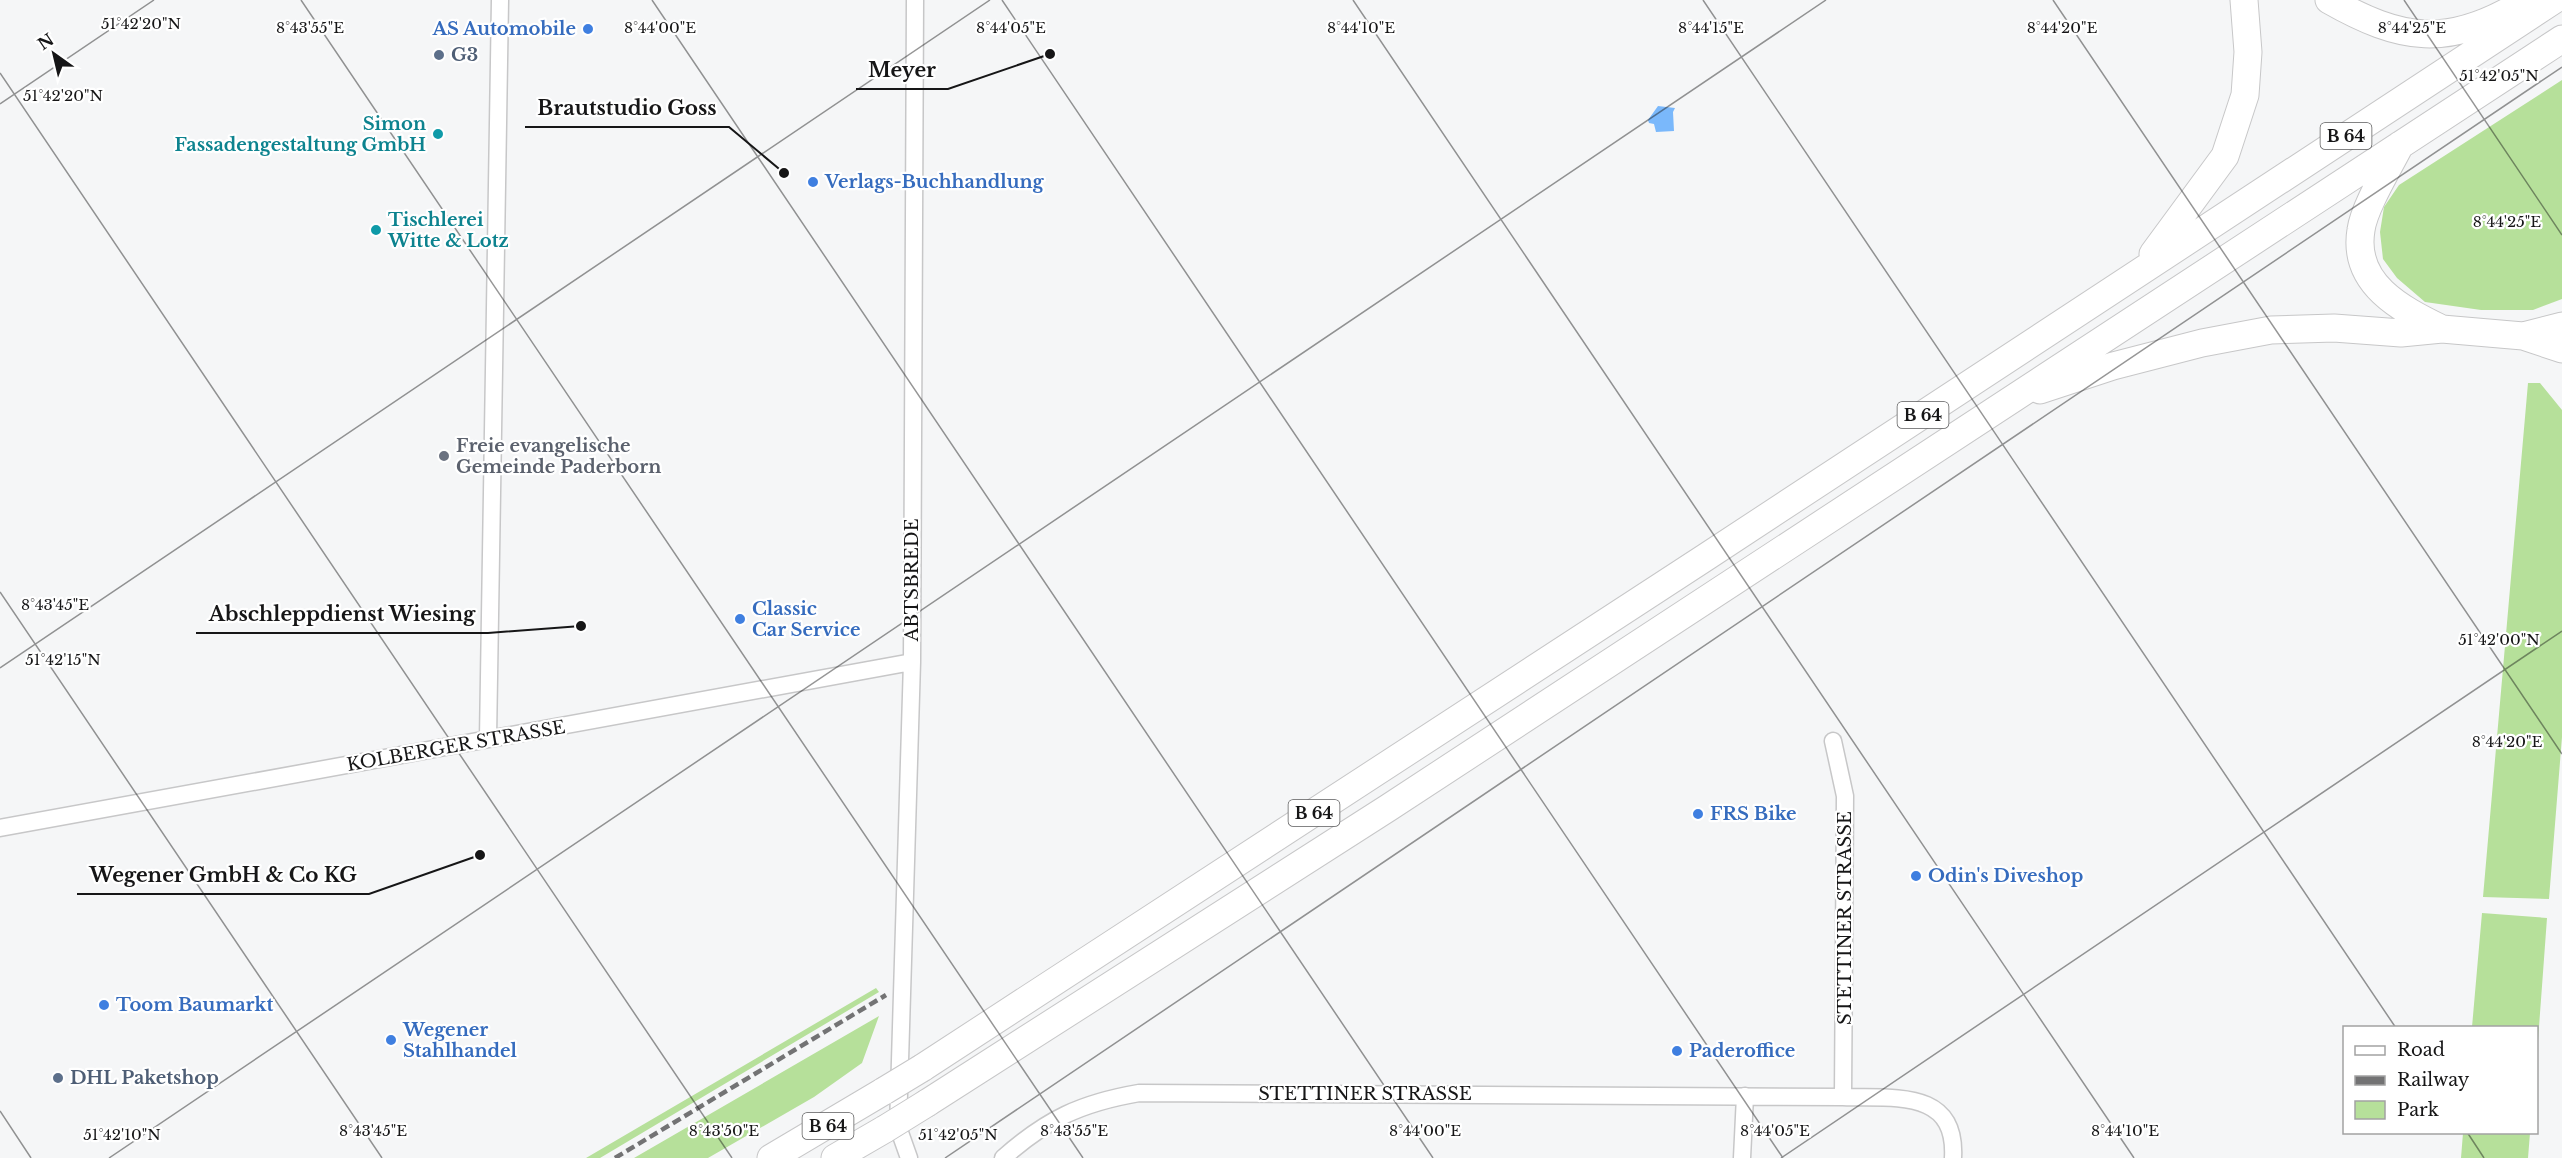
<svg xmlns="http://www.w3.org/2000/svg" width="2562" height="1158" font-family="'Libre Baskerville',serif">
  <rect width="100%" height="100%" fill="#f5f6f7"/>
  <!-- green -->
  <path fill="#b6e09a" d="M 2562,80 L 2562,299 L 2533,310 L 2481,310 L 2425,302 L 2397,278 L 2383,259 L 2380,232 L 2384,207 L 2399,185 Z
    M 2528,383 L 2540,383 L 2562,410 L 2562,737 L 2549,899 L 2483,897 Z
    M 2482,913 L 2547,918 L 2537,1054 L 2536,1028 L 2472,1027 Z
    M 876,988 L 879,992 L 600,1158 L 586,1158 Z
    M 879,1016 L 862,1063 L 814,1097 L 708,1158 L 634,1158 Z
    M 2463,1133 L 2530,1133 L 2528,1158 L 2461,1158 Z"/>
  <!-- water -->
  <path fill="#7ab8fb" d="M 1658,106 L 1675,108 L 1673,112 L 1674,131 L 1656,132 L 1654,124 L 1649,123 L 1648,120 Z"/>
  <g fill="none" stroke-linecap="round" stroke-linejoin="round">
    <!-- minor casing -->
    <g stroke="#c7c7c8" stroke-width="19">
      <path id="minor" d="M 488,739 L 500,0
        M 1833,741 L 1845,796 L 1843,1097
        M 0,828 L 912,662
        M 909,1158 L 898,1127 L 912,662 L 915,0
        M 1003,1158 C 1047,1119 1081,1103 1139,1093 L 1843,1097 C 1893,1099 1957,1088 1953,1158
        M 1742,1158 L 1745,1096"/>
    </g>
    <!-- trunk casing -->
    <g stroke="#c7c7c8" stroke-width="29">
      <path id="trunk" d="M 2329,0 C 2401,41 2448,48 2521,4
        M 2400,145 C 2389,167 2364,207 2361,230 C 2352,284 2401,309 2442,329
        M 2153,254 L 2225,156 L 2245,95 L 2248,52 L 2244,0
        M 2523,336 L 2562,326
        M 2040,390 L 2113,366 L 2202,343 L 2271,330 L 2334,328 L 2401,333 L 2442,329 L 2523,336 L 2562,349
        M 922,1068 L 1706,557 L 2554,0
        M 927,1103 L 1388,808 L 2562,39
        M 771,1158 L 884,1091
        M 835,1158 L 885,1129"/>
    </g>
    <!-- minor -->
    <use href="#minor" stroke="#fff" stroke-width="16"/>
    <!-- trunk -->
    <use href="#trunk" stroke="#fff" stroke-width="27"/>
    <!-- rail -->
    <path stroke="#737374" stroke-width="4.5" stroke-dasharray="9 4.5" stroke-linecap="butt" d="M 615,1158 L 886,995"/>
    <!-- trunk-bridge casing -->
    <g stroke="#c7c7c8" stroke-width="29" stroke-linecap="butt">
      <path id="trunk-bridge" d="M 884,1091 L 922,1068
        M 885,1129 L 927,1103"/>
    </g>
    <!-- trunk-bridge -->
    <use href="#trunk-bridge" stroke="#fff" stroke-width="27"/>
  </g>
  <!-- ticks -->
  <path fill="none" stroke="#161617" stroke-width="1.5" stroke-opacity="0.45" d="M 301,0 L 1083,1158M 652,0 L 1433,1158M 1002,0 L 1783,1158M 1353,0 L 2134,1158M 1703,0 L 2396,1028M 2053,0 L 2562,754M 2404,0 L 2562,235M 0,73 L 732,1158M 0,104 L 154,0M 0,592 L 382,1158M 0,668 L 990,0M 0,1111 L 31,1158M 2467,1132 L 2484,1158M 109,1158 L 1826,0M 945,1158 L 2562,67M 1781,1158 L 2562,631"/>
  <!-- markers -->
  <g fill="#3f7fe0" stroke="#fff" stroke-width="2">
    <circle cx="588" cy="29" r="6"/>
    <circle cx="813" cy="182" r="6"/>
    <circle cx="740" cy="619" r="6"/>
    <circle cx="1698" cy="814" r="6"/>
    <circle cx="1916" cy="876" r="6"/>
    <circle cx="104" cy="1005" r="6"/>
    <circle cx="391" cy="1040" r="6"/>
    <circle cx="1677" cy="1051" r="6"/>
  </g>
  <g fill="#5c6f8a" stroke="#fff" stroke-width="2">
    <circle cx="439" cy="55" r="6"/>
    <circle cx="58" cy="1078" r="6"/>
  </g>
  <g fill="#0f9aa8" stroke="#fff" stroke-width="2">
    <circle cx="438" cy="134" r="6"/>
    <circle cx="376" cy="230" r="6"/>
  </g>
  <circle fill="#6b7280" stroke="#fff" stroke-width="2" cx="444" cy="456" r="6"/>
  <g text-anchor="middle" stroke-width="4.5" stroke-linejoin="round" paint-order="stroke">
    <!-- shield labels -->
    <g fill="#fff" stroke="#5c5c5d" stroke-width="1.5">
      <rect x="2320.5" y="123" width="51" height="26" rx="4.5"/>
      <rect x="1897.5" y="402" width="51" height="26" rx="4.5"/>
      <rect x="1288.5" y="800" width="51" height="26" rx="4.5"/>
      <rect x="802.5" y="1113" width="51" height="26" rx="4.5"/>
    </g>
    <g font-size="16" font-weight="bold" fill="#161617">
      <text x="2346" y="142">B 64</text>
      <text x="1923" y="421">B 64</text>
      <text x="1314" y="819">B 64</text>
      <text x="828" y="1132">B 64</text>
    </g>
    <!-- shop labels -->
    <g font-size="18" font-weight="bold" fill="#366cbe" stroke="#fff" text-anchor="start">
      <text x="576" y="35" text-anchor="end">AS Automobile</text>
      <text x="825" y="188">Verlags-Buchhandlung</text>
      <text x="752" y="615">Classic<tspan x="752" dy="21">Car Service</tspan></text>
      <text x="1710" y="820">FRS Bike</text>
      <text x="1928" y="882">Odin's Diveshop</text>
      <text x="116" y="1011">Toom Baumarkt</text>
      <text x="403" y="1036">Wegener<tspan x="403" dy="21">Stahlhandel</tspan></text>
      <text x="1689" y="1057">Paderoffice</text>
    </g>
    <!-- service labels -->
    <g font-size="18" font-weight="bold" fill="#4e5e75" stroke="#fff" text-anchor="start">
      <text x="451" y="61">G3</text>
      <text x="70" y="1084">DHL Paketshop</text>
    </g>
    <!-- culture labels -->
    <g font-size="18" font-weight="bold" fill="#0d838f" stroke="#fff" text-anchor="end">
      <text x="426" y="130">Simon<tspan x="426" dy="21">Fassadengestaltung GmbH</tspan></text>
      <text x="388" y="226" text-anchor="start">Tischlerei<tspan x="388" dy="21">Witte &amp; Lotz</tspan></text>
    </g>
    <!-- worship labels -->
    <g font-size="18" font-weight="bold" fill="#5b616d" stroke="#fff" text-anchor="start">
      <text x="456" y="452">Freie evangelische<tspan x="456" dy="21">Gemeinde Paderborn</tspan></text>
    </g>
    <!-- street labels -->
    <g font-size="18" fill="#161617" stroke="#fff">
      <text transform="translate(912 580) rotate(-90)" y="6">ABTSBREDE</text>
      <text transform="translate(456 746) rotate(-10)" y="6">KOLBERGER STRASSE</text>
      <text transform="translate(1845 918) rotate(-90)" y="6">STETTINER STRASSE</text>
      <text x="1365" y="1100">STETTINER STRASSE</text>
    </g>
  </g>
  <g font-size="15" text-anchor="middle" fill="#161617" stroke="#fff" stroke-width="4.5" stroke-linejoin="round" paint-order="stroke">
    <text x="141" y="29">51°42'20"N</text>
    <text x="310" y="33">8°43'55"E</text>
    <text x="660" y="33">8°44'00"E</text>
    <text x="1011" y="33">8°44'05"E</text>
    <text x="1361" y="33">8°44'10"E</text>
    <text x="1711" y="33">8°44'15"E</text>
    <text x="2062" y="33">8°44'20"E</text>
    <text x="2412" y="33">8°44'25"E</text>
    <text x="2499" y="81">51°42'05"N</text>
    <text x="63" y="101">51°42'20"N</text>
    <text x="2507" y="227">8°44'25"E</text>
    <text x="55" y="610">8°43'45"E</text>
    <text x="2499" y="645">51°42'00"N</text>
    <text x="63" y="665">51°42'15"N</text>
    <text x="2507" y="747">8°44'20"E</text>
    <text x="373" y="1136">8°43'45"E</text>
    <text x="724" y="1136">8°43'50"E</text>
    <text x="1074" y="1136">8°43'55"E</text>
    <text x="1425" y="1136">8°44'00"E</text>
    <text x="1775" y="1136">8°44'05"E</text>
    <text x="2125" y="1136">8°44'10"E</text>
    <text x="122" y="1140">51°42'10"N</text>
    <text x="958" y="1140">51°42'05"N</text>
  </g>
  <!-- callouts -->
  <path fill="none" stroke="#161617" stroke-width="2" d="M1050 54L948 89H856M784 173L729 127H525M581 626L488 633H196M480 855L369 894H77"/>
  <g fill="#161617" stroke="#fff" stroke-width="2">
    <circle cx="1050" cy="54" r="6"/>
    <circle cx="784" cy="173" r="6"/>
    <circle cx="581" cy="626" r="6"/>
    <circle cx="480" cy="855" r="6"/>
  </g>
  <g font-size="20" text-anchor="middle" font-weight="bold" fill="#161617" stroke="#fff" stroke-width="4.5" stroke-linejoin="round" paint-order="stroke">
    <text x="902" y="77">Meyer</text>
    <text x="627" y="115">Brautstudio Goss</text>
    <text x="342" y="621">Abschleppdienst Wiesing</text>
    <text x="223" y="882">Wegener GmbH &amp; Co KG</text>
  </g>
  <!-- legend -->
  <rect x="2343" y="1026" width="195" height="108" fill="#ffffff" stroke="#a2a2a2" stroke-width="1.5"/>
  <rect x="2355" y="1046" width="30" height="9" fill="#ffffff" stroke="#a2a2a2" stroke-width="1.5"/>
  <text x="2397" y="1056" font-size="18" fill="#161617">Road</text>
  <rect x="2355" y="1076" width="30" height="9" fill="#737374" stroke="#a2a2a2" stroke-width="1.5"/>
  <text x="2397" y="1086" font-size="18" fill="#161617">Railway</text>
  <rect x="2355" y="1101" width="30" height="18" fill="#b6e09a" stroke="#a2a2a2" stroke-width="1.5"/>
  <text x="2397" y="1116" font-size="18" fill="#161617">Park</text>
  <!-- north arrow -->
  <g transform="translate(54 54) rotate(326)" stroke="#ffffff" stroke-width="4.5" paint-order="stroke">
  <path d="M0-4.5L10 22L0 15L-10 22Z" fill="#161617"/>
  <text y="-9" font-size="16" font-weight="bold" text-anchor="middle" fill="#161617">N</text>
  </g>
</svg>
